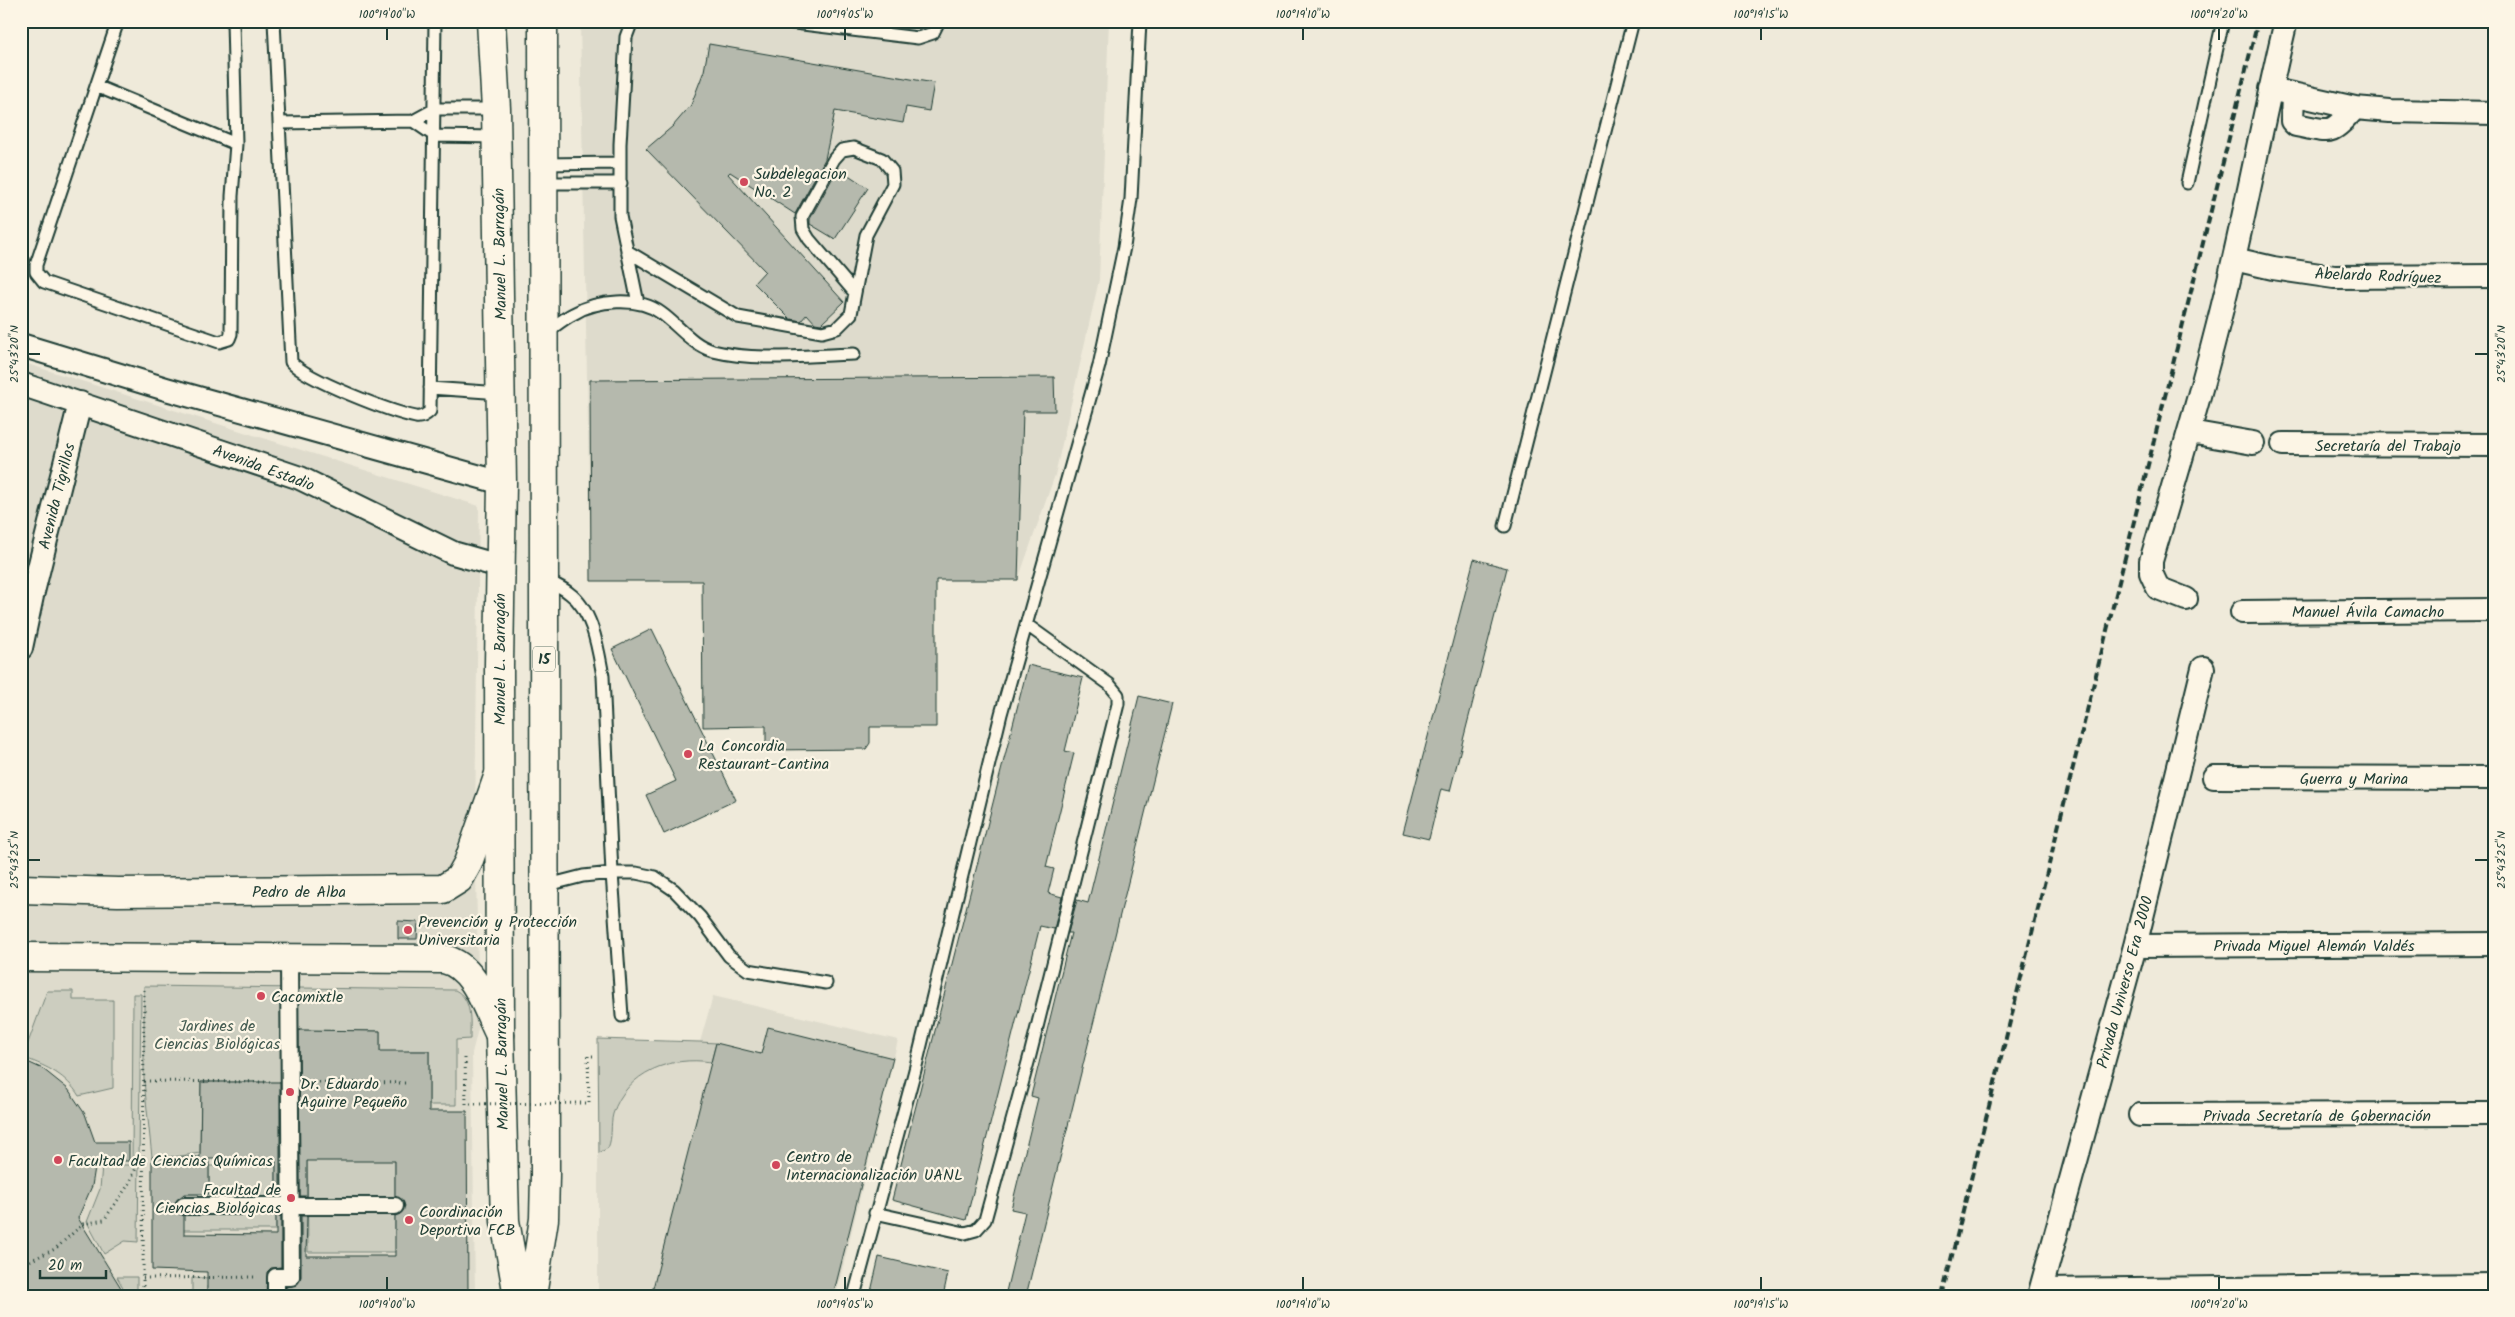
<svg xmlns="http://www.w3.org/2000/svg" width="2515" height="1317" font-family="Kalam,sans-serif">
  <rect width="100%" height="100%" fill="#efeada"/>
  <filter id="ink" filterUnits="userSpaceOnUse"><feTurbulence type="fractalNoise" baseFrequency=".02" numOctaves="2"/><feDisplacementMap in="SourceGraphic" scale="10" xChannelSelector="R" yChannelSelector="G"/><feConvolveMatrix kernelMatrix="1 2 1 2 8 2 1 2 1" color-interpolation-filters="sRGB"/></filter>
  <g filter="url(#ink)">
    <!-- built -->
    <path fill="#dedbcc" d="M 580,21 L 1109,21 L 1099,280 L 1055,475 L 1018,580 L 591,581 Z
      M 21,362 L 479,506 L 475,823 L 479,1025 L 472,1053 L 475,1296 L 21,1296 Z
      M 713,996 L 898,1040 L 836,1296 L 598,1296 L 598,1039 L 700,1042 Z"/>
    <!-- green -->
    <path fill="#cccdbf" stroke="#76857a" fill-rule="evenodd" d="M 144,986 L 455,990 C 473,999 470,1022 470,1039 L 456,1040 L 456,1105 L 429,1105 L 429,1051 L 408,1051 L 408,1083 L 201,1082 L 200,1153 L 174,1157 L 152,1157 L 144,1081 ZM 290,1030 L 380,1031 L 380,1051 L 289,1051 Z
      M 47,991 L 73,991 L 73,1000 L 113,1000 L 113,1088 L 79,1096 C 66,1075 48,1067 25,1058 L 25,1051 Z
      M 133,994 L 141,994 L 138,1242 L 125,1241 L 104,1254 L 87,1222 L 100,1189 L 102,1165 L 132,1165 Z
      M 598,1039 L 700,1042 L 716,1043 L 711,1062 C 671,1056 627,1071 613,1114 C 610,1125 613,1137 608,1148 L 599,1153 Z
      M 307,1160 L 395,1160 L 395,1234 L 402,1252 L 308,1252 Z
      M 209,1166 L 276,1166 L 276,1230 L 174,1230 L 174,1216 L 184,1216 L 184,1194 L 209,1194 Z
      M 117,1277 L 137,1277 L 137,1296 L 128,1296 Z
      M 276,1277 L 276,1286 L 207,1286 L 207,1296 L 192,1296 L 192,1278 Z"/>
    <!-- building -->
    <path fill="#b5b9ad" stroke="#1f3d34" d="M 709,44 L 934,83 L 929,111 L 906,107 L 903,123 L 835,111 L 825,159 L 795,214 L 730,172 L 728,174 L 844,302 L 821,324 L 815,323 L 807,314 L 801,321 L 790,319 L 754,283 L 765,271 L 646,149 L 673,126 L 691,105 L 704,71 Z
      M 838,168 L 868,188 L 835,239 L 810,224 L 810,219 Z
      M 1054,377 L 1055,411 L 1023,411 L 1018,580 L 936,580 L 936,727 L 870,727 L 870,743 L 866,749 L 770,750 L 766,744 L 766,726 L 703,727 L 702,581 L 591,581 L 590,380 Z
      M 1474,559 L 1507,568 L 1450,791 L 1441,789 L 1429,839 L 1403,833 Z
      M 652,629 L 736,800 L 664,834 L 646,795 L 676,781 L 612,649 Z
      M 1028,665 L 1083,678 L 1065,751 L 1074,753 L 1046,867 L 1054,869 L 1048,893 L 1062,897 L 1054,929 L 1040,926 L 966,1220 L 892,1200 Z
      M 1139,696 L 1172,704 L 1026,1296 L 1005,1296 L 1025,1212 L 1011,1209 L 1038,1098 L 1031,1096 L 1071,933 L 1068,933 L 1077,900 L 1088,903 Z
      M 398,921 L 418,922 L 417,939 L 398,939 Z
      M 768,1027 L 893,1058 L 833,1296 L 651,1296 L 716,1043 L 761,1054 Z
      M 299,1030 L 380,1031 L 380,1051 L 429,1051 L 429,1111 L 467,1111 L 468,1296 L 286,1296 L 286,1287 L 296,1285 L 301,1277 L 301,1216 L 307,1216 L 306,1256 L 395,1256 L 395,1216 L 400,1214 L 405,1206 L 403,1201 L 395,1196 L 395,1161 L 307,1161 L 307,1196 L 300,1196 Z
      M 21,1059 L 43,1069 L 68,1089 L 85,1114 L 95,1142 L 129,1142 L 129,1161 L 96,1161 L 92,1186 L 78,1218 L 126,1296 L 21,1296 Z
      M 201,1082 L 280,1082 L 280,1196 L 276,1196 L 276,1159 L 209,1159 L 209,1194 L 184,1194 L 176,1201 L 174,1206 L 176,1211 L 184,1216 L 184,1234 L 276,1235 L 276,1216 L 281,1216 L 281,1267 L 271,1268 L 267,1272 L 266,1296 L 207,1296 L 207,1272 L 152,1270 L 152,1157 L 200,1157 Z
      M 879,1257 L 948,1273 L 943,1296 L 870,1296 Z"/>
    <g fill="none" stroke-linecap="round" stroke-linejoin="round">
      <!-- service casing -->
      <g stroke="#1f3d34" stroke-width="15">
        <path id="service" d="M 118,21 L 36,265 L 36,272 L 44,282 L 219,342 L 229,339 L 231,334 L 232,196 L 236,144 L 233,21
          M 274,21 L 291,362 C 307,380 391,412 416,417 C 422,418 426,415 430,411 L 435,21
          M 632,21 L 626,37 L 620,144 L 620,216 L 638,303
          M 778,21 L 918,38 L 933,33 L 939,21
          M 96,86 L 236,144
          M 413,121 L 435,136 L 496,137
          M 279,123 L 413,121 L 435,109 L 496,109
          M 543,164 L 620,163
          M 542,183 L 621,183
          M 2187,183 L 2223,21
          M 627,251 L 738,317 L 822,332 L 837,328 L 851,314 L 866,235 L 893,184 L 892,171 L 882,159 L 854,148 L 842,150 L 834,159 L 802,217 L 803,229 L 809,239 L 855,293
          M 545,333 C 554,327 563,319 573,314 C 596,300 638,296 661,313 C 678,325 692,345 713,351 C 757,362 809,355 854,354
          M 430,388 L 501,393
          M 1505,526 L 1633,21
          M 544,886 L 583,876 L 612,873 L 603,676 C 598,649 593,610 569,593 C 562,587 552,583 544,579
          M 622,1016 L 612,873 L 636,873 L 655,877 L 674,890 L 700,917 L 729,956 L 748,970 L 826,983
          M 875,1213 L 965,1233 L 976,1230 L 985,1220 L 1030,1055 L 1118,704 L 1118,695 L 1109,684 L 1027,625
          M 854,1296 L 915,1070 L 1001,714 L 1099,366 L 1124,247 L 1131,199 L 1140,21"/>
      </g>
      <!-- pedestrian casing -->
      <g stroke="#1f3d34" stroke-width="20">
        <path id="pedestrian" d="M 184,1206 L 395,1206
          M 276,1296 L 276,1277 L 291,1277 L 289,957"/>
      </g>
      <!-- minor casing -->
      <g stroke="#1f3d34" stroke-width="26">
        <path id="minor" d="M 2270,89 L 2355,108 L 2390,111 L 2494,113
          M 2293,94 L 2292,121 L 2296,125 C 2333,132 2329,136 2355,108
          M 2234,259 L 2273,268 L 2334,277 L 2494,276
          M 21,345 L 166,389 L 502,483
          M 21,384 L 300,478 L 453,553 L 499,566
          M 2190,432 L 2253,443
          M 2283,444 L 2494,445
          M 2186,599 L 2158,588 L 2151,573 L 2151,561 C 2181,460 2211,360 2234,258 C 2252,179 2267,100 2286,21
          M 2242,612 L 2494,610
          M 21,648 L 32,596 L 80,403
          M 2214,777 L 2494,778
          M 2135,946 L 2494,944
          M 2140,1115 L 2494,1114
          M 2041,1290 L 2494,1285
          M 2039,1296 L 2135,946 L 2203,668"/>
      </g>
      <!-- tertiary casing -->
      <g stroke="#1f3d34" stroke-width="31">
        <path id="tertiary" d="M 21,889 L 118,892 L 443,889 L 459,879 L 468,863 L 498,777
          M 21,957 L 444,959 C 476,967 486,1008 500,1035"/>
      </g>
      <!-- trunk casing -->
      <g stroke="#1f3d34" stroke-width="31">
        <path id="trunk" d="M 491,21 L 496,109 L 502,483 L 499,665 L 500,1035 L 505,1221 L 518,1296
          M 532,1296 L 544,1219 L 545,1175 L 543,21"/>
      </g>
      <!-- path -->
      <path stroke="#1f3d34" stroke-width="3" stroke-dasharray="1 4" stroke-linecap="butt" d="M 144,1081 L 273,1082
        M 309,1082 L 408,1083
        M 21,1265 L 55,1249 L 83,1224 L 104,1220 L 129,1184 L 142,1154
        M 143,1278 L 258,1277
        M 143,1296 L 144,986"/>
      <!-- service -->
      <use href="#service" stroke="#fcf5e5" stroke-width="11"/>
      <!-- pedestrian -->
      <use href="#pedestrian" stroke="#fcf5e5" stroke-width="16"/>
      <!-- minor -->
      <use href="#minor" stroke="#fcf5e5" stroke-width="22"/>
      <!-- tertiary -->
      <use href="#tertiary" stroke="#fcf5e5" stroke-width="28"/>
      <!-- trunk -->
      <use href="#trunk" stroke="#fcf5e5" stroke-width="28"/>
      <!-- rail -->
      <path stroke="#1f3d34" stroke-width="4" stroke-dasharray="8 4" stroke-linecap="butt" d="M 1942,1296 L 2258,21"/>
      <!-- path-bridge -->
      <path stroke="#1f3d34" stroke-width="3" stroke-dasharray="1 4" stroke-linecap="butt" d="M 465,1058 L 466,1104 L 589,1103 L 588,1056 L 593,1056"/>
    </g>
  </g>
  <!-- ticks -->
  <path fill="none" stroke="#1f3d34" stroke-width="2" d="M 387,28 L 387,40M 845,28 L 845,40M 1303,28 L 1303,40M 1761,28 L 1761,40M 2219,28 L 2219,40M 28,354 L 40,354M 2475,354 L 2488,354M 28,860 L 40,860M 2475,860 L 2488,860M 387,1277 L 387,1290M 845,1277 L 845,1290M 1303,1277 L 1303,1290M 1761,1277 L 1761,1290M 2219,1277 L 2219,1290"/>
  <!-- markers -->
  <g fill="#d1495b" stroke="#fcf5e5" stroke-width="2">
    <circle cx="744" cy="182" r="5"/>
    <circle cx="688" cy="754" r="5"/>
    <circle cx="408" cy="930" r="5"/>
    <circle cx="261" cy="996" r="5"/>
    <circle cx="290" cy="1092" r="5"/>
    <circle cx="58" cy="1160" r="5"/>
    <circle cx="776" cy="1165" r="5"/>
    <circle cx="291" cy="1198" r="5"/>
    <circle cx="409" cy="1220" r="5"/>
  </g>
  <g text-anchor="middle" stroke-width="4.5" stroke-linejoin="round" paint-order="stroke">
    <!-- shield labels -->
    <rect fill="#fcf5e5" stroke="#617469" stroke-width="1" x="533" y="646.5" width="22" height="25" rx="4"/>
    <g font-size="15" font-weight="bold" fill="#1f3d34">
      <text x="544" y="664">15</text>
    </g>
    <!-- poi labels -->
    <g font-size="16" fill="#1f3d34" stroke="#fcf5e5" text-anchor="start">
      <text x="754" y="179">Subdelegacion<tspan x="754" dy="18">No. 2</tspan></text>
      <text x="698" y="751">La Concordia<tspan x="698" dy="18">Restaurant-Cantina</tspan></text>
      <text x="418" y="927">Prevención y Protección<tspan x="418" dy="18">Universitaria</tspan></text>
      <text x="271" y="1002">Cacomixtle</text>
      <text x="300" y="1089">Dr. Eduardo<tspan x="300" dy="18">Aguirre Pequeño</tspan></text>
      <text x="786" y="1162">Centro de<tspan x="786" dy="18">Internacionalización UANL</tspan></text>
      <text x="68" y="1166">Facultad de Ciencias Químicas</text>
      <text x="281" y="1195" text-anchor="end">Facultad de<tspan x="281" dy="18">Ciencias Biológicas</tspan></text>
      <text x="419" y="1217">Coordinación<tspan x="419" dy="18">Deportiva FCB</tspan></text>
    </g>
    <!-- street labels -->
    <g font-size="16" fill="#1f3d34" stroke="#fcf5e5">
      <text transform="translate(499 254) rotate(-91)" y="6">Manuel L. Barragán</text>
      <text transform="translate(2378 275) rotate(2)" y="6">Abelardo Rodríguez</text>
      <text x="2388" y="451">Secretaría del Trabajo</text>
      <text transform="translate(264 467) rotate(20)" y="6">Avenida Estadio</text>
      <text transform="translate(56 496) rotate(-76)" y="6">Avenida Tigrillos</text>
      <text x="2368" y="617">Manuel Ávila Camacho</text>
      <text transform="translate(499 659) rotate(-90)" y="6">Manuel L. Barragán</text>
      <text x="2354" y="784">Guerra y Marina</text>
      <text x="299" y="897">Pedro de Alba</text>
      <text x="2314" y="951">Privada Miguel Alemán Valdés</text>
      <text transform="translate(2124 982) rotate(-75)" y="6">Privada Universo Era 2000</text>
      <text transform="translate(501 1064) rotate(-91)" y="6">Manuel L. Barragán</text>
      <text x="2317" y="1121">Privada Secretaría de Gobernación</text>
    </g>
    <!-- park labels -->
    <g font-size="16" fill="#425a50" stroke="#fcf5e5">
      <text x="217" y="1031">Jardines de<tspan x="217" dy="18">Ciencias Biológicas</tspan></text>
    </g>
  </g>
  <!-- margin -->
  <rect width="2515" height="1317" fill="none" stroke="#fcf5e5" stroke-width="55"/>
  <!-- scale -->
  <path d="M40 1270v8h66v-8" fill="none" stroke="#1f3d34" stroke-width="2.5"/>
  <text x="48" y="1270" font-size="15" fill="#1f3d34" stroke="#fcf5e5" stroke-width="4" paint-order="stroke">20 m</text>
  <rect x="28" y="28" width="2460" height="1262" fill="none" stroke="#1f3d34" stroke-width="2"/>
  <g font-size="12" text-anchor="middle" fill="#1f3d34">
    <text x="387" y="18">100°19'00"W</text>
    <text x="845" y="18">100°19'05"W</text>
    <text x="1303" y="18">100°19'10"W</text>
    <text x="1761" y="18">100°19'15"W</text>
    <text x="2219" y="18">100°19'20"W</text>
    <text transform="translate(2501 354) rotate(-90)" y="4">25°43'20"N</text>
    <text transform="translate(14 354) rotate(-90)" y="4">25°43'20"N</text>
    <text transform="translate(2501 860) rotate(-90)" y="4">25°43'25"N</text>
    <text transform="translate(14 860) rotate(-90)" y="4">25°43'25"N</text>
    <text x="387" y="1308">100°19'00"W</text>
    <text x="845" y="1308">100°19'05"W</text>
    <text x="1303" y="1308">100°19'10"W</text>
    <text x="1761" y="1308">100°19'15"W</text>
    <text x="2219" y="1308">100°19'20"W</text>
  </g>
</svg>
